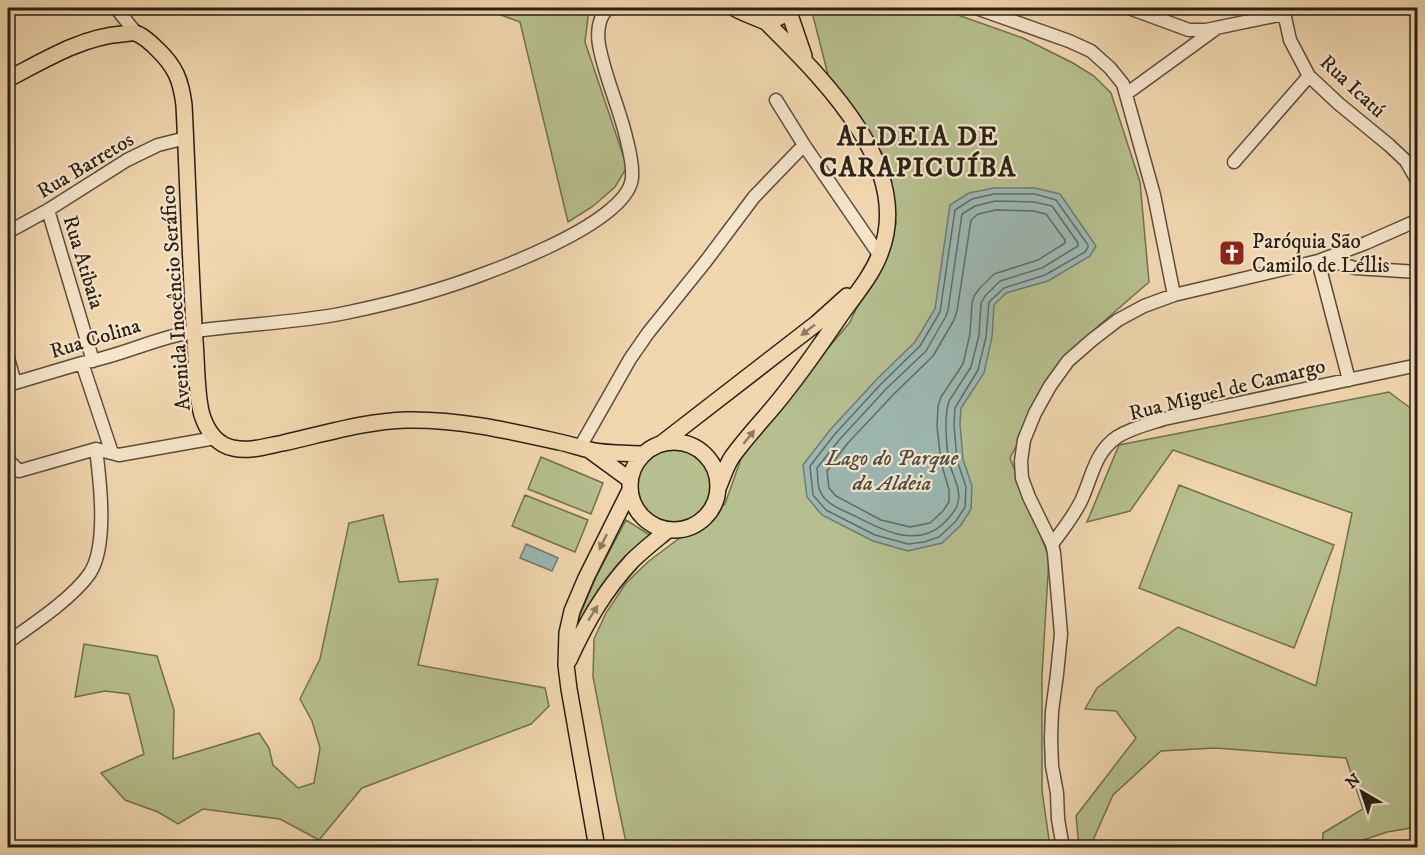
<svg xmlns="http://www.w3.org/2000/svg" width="1425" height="855" font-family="'IM FELL DW Pica',serif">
  <rect width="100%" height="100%" fill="#f1d7af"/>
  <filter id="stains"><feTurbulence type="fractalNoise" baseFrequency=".00333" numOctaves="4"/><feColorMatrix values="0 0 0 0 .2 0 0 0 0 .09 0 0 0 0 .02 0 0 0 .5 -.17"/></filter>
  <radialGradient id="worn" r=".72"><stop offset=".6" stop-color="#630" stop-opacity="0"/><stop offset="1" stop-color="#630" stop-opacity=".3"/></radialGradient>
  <!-- green -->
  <path fill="#b6bf8e" stroke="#707052" stroke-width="1.5" d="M 496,8 L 591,8 L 589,9 L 585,42 L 627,167 L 615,187 L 592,207 L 568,222 L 520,22 L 495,13 Z
    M 811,8 L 938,8 L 1023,38 L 1073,63 L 1094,76 L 1111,93 L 1140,182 L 1149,282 L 1064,356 L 1010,458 L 1049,557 L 1042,676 L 1042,790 L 1050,847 L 627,847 L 617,800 L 593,677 L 594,639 L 606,613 L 626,583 L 649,561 L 725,504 L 743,453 L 788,396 L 850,322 L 896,224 L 889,163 L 828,75 Z
    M 1389,392 L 1417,413 L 1417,474 L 1412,479 L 1418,480 L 1417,827 L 1387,832 L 1342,847 L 1322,847 L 1323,833 L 1363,809 L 1346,758 L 1215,748 L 1161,751 L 1113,795 L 1090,847 L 1079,847 L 1076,816 L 1136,738 L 1116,711 L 1085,709 L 1097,688 L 1178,627 L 1316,686 L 1352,513 L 1173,450 L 1130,511 L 1087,522 L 1119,445 Z
    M637 486a38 38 0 1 1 76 0a38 38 0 1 1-76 0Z
    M 541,457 L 603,483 L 591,514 L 528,489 Z
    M 1179,485 L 1334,545 L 1294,648 L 1139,588 Z
    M 525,495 L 588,520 L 575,552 L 512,526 Z
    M 383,515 L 399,582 L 438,579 L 418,665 L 545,688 L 549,706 L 531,724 L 362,788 L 319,840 L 280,819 L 203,809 L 178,824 L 158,812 L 125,800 L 101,773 L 144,754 L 129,694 L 105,691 L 75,697 L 84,644 L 157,656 L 174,710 L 173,759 L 259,733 L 269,748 L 273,765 L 298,788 L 314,783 L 320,748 L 312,721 L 300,699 L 320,659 L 349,523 Z
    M 626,520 L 653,537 L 583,623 L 578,620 L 596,577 Z"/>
  <!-- water -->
  <path fill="#9cb8b3" stroke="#6e7c74" stroke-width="1.5" d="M 994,188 L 1035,188 L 1060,194 L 1096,246 L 1090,256 L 1048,281 L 1006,293 L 994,305 L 992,337 L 984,373 L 961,408 L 960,424 L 963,459 L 972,486 L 971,509 L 961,525 L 942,543 L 908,551 L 873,541 L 822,515 L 807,497 L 803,465 L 830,430 L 877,379 L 915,342 L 935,309 L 950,205 L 969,193 Z
    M 526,544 L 558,558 L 552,571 L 520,558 Z"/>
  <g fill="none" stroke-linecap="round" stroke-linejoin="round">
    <!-- shore -->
    <path stroke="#626c64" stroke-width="1.5" d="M 994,194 L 1035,194 L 1056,200 L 1088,245 L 1088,247 L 1085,252 L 1045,275 L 1004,288 L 989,302 L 986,337 L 978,370 L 955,408 L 954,425 L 957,460 L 966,487 L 965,507 L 956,521 L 939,537 L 924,542 L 908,544 L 875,535 L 826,510 L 813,495 L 810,466 L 835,434 L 881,384 L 920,346 L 940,312 L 955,210 L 972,199 Z
      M 995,201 L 1034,202 L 1052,206 L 1078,243 L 1078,246 L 1042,268 L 1000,281 L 985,296 L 981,303 L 979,335 L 971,367 L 949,401 C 944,416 946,445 949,461 C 952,476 963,490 957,506 C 954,513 948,519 943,524 C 916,549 880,529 853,515 C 842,510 825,504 820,491 C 817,485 818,475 817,468 L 840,439 L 886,389 L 926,351 L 946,316 L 948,310 L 962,214 L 975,206 Z
      M 996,210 L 1033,211 L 1046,214 L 1065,240 L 1065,243 L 1038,260 L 994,274 L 979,289 L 974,296 L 972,303 L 970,334 L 963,364 L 941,397 L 938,406 L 937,426 L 941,462 L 949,490 L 949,502 L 943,511 L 930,523 L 910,527 L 881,520 L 836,496 L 829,488 L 827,471 L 847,444 L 893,395 L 933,356 L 954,320 L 957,311 L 971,220 L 978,214 Z"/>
    <!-- minor casing -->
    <g stroke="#5b4e3c" stroke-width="15">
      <path id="minor" d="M 116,8 L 136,33
        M 976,8 L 1069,41 L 1091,51 L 1110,68 L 1123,84 L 1154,195 L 1174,295
        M 1129,8 L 1189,30 L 1206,30 L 1284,14
        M 1283,8 L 1290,40 L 1309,76 L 1339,104 L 1389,145 L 1406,161 L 1418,182
        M 1413,8 L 1418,14
        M 1126,94 L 1217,28
        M 776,100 L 804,145 L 880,256
        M 1234,162 L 1309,76
        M 48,210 L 93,361
        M 8,232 L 48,210 L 127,160 L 158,145 L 186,138
        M 1324,259 L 1355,268 L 1418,272
        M 1318,261 L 1349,380
        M 8,358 L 15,383
        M 82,363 L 112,453
        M 8,385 L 82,363 C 121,356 157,337 196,331 C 245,324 296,323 345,313 C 374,307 404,300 433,291 C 474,279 630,225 632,177 C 633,164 630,154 627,141 C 620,109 605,78 599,45 C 597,33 598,16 609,8
        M 580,447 L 630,359 L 648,333 L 706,261 L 754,197 L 804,145
        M 8,460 L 19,471 L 96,449 L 119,455 L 215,438
        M 1052,544 C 1063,530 1073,517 1081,501 C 1092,478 1094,453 1117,437 C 1131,428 1148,424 1164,419 L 1418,365
        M 8,642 C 32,625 73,598 90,573 C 108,545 100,481 96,449
        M 1063,848 L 1058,819 L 1057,793 L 1052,766 L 1051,738 L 1052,711 L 1057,674 L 1061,634 L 1054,553 L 1052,544 L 1029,497 L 1022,478 L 1021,461 L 1024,440 L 1035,413 L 1050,386 L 1068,361 L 1092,340 L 1118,320 L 1144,306 L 1174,295 L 1318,261 L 1366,243 L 1418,220"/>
    </g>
    <!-- major casing -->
    <g stroke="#292116" stroke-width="18">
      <path id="major" d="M 734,8 L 744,13 L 766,22 L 778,18 L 789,12 L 790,8
        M 789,12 L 804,56
        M 8,79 C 43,61 81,37 122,34 C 126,34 132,32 135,33 C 143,35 152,44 157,49 C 176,67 181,81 184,105 C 188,184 190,263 195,341 C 197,362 196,400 203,418 C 208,432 218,445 233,448 C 249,452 267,446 283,443 C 324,434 365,421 407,420 C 459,419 510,431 559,442 C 570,444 580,448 590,450 C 607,454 627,453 644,454
        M630 486a44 44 0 1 1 88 0a44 44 0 1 1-88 0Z
        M 662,443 L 817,323 L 847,296
        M 589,450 L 630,480
        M 719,486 C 723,477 726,466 732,457 C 749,433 770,413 787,390 C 807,365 825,338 843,312 C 856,294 872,275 880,254 C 915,167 822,78 766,22
        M 569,660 C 586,623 604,591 632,561 C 643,550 656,540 668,530
        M 597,848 L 569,689 L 566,665 L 567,633 L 572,611 L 586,578 L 630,490"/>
    </g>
    <!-- minor -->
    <use href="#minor" stroke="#f6e5cb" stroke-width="12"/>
    <!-- major -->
    <use href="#major" stroke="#f1d7af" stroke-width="15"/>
  </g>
  <!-- one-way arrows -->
  <defs><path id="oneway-solid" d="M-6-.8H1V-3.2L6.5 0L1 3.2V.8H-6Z" transform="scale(1.5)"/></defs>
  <g fill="#8d7c62">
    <use href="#oneway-solid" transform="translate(808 330) rotate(142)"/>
    <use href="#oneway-solid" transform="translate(749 437) rotate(-51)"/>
    <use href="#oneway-solid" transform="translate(603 542) rotate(116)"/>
    <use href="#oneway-solid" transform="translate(593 613) rotate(-58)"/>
  </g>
  <!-- icons -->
  <defs>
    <g id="church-square" transform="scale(1.35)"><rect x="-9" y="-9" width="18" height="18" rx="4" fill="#8f2418" stroke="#f6e5cb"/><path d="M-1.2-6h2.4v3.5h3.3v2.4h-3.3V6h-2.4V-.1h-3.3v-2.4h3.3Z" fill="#fff"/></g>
  </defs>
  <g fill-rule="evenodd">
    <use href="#church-square" x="1232" y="253"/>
  </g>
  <g text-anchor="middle" stroke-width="4.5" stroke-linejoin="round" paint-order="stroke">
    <!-- street labels -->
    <g font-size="21" fill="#292116" stroke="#f6e5cb">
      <text transform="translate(1353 86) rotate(43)" y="7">Rua Icatú</text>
      <text transform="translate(85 165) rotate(-31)" y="7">Rua Barretos</text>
      <text transform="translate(84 262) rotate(73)" y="7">Rua Atibaia</text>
      <text transform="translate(175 298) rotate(-94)" y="7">Avenida Inocêncio Seráfico</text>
      <text transform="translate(95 338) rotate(-17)" y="7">Rua Colina</text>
      <text transform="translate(1227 389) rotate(-14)" y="7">Rua Miguel de Camargo</text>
    </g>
    <!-- poi labels -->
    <g font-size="21" fill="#292116" stroke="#f6e5cb" text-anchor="start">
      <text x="1252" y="248">Paróquia São<tspan x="1252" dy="24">Camilo de Léllis</tspan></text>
    </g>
    <!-- water labels -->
    <g font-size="22" font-style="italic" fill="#4c4e45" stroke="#f6e5cb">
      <text x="892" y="465">Lago do Parque<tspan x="892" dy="25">da Aldeia</tspan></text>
    </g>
    <!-- district labels -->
    <g font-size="27" font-weight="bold" letter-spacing="1.5" fill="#292116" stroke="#f6e5cb">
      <text x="918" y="145">ALDEIA DE<tspan x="918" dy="31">CARAPICUÍBA</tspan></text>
    </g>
  </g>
  <!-- margin -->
  <rect width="1425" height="855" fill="none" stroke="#f1d7af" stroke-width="30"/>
  <rect x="9" y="9" width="1407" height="837" fill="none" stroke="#292116" stroke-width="3"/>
  <rect x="15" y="15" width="1395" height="825" fill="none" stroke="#292116" stroke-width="1.5"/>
  <!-- north arrow -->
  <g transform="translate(1362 792) rotate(321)" stroke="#f6e5cb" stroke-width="4.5" paint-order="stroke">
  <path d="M0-4.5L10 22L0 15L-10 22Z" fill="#292116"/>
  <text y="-9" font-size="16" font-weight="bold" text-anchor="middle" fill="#292116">N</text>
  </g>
  <rect width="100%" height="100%" filter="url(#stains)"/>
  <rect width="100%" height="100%" fill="url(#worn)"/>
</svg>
